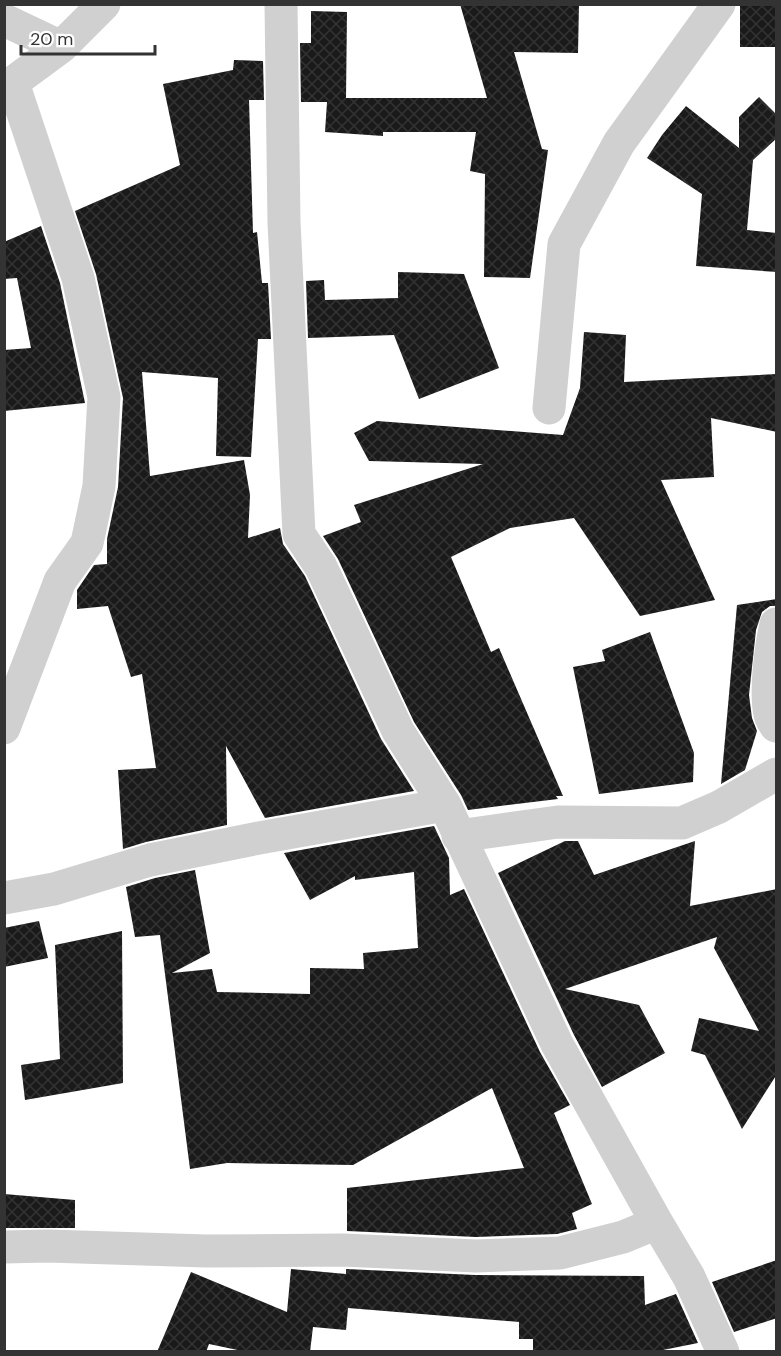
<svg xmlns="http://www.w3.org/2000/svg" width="781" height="1356" font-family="'DM Sans',sans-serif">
  <defs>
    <pattern id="building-cross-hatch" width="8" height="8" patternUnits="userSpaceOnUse" patternTransform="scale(1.5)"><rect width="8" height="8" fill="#1a1a1a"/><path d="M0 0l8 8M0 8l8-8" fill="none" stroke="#333"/></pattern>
  </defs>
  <rect width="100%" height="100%" fill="#fff"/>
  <!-- building -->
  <path fill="url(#building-cross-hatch)" d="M 460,4 L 579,4 L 578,53 L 514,52 L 542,149 L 548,150 L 530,278 L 484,277 L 485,174 L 470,171 L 476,132 L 383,132 L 383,136 L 325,132 L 327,102 L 301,102 L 300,43 L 311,43 L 311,11 L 347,12 L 346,98 L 487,98 Z
    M 740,4 L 777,4 L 777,47 L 740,47 Z
    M 234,60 L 263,61 L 264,100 L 249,100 L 253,233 L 257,232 L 262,283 L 268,283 L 271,339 L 258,339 L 251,457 L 216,456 L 218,378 L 142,372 L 150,476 L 244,460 L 250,495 L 248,538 L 280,528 L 283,544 L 305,576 L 381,739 L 414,791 L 265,818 L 226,746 L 227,825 L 146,842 L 123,849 L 118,770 L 156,768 L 142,674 L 131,677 L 108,606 L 77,609 L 77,590 L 94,565 L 107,564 L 107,539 L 118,487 L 123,398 L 96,274 L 75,211 L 180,165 L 163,84 L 233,70 Z
    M 759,97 L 777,115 L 777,138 L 753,160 L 747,230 L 777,233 L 777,272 L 696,266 L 702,194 L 647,158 L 662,135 L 686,106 L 739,148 L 739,117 Z
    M 41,226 L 60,283 L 85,403 L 4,411 L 4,350 L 31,348 L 17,278 L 4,279 L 4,242 Z
    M 398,272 L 464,274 L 499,368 L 419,399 L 394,335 L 308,338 L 306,281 L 324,280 L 325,300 L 398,298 Z
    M 584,332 L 626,335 L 624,382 L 777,374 L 777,432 L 711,418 L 714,477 L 661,480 L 715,600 L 640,616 L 574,518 L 510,528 L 451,557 L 491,652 L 499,648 L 563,796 L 556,796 L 558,799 L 468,810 L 461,795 L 414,722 L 338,559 L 323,536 L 361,522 L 354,505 L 483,464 L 369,461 L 354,433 L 377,421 L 563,435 L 580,388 Z
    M 777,599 L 777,606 L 770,606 L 762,612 L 756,630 L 749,695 L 752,718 L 757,731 L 745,770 L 721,784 L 737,605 Z
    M 650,632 L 694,753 L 693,782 L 599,794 L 573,667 L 605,661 L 602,650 Z
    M 434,826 L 449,858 L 450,895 L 464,889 L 540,1052 L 570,1105 L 554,1113 L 592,1204 L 572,1213 L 577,1229 L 557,1234 L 476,1237 L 347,1231 L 347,1188 L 524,1168 L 492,1088 L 353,1165 L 227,1163 L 190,1169 L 160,935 L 135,937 L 126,887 L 155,878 L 195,870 L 210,953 L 172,973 L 212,969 L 217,992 L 310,994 L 310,968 L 364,969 L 363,953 L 418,948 L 414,872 L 355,880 L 355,876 L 310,900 L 284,853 Z
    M 565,841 L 578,841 L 594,875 L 695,841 L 690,906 L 777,889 L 777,1074 L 742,1129 L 705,1055 L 691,1051 L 699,1018 L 759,1031 L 714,948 L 717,937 L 565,989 L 639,1005 L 665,1053 L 602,1087 L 574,1035 L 498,873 Z
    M 39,921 L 48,958 L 4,967 L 4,928 Z
    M 122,931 L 123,1083 L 25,1100 L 21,1065 L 60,1059 L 55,945 Z
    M 4,1194 L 75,1200 L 75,1228 L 4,1228 Z
    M 777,1260 L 777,1318 L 734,1332 L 712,1282 Z
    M 291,1269 L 346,1274 L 346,1269 L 475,1275 L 644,1276 L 645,1305 L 676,1294 L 698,1343 L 653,1352 L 533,1352 L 533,1339 L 519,1339 L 519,1322 L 348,1308 L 346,1330 L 313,1327 L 310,1352 L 247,1352 L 209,1344 L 206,1352 L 157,1352 L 191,1272 L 287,1312 Z"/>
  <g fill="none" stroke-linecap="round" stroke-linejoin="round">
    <!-- minor -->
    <path stroke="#d0d0d0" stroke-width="33" d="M 281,4 L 284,222 L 299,534 L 321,567 L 398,731 L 445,805
      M 4,20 L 61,47
      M 4,89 L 61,47 L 104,4
      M 549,408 L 564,244 L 619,143 L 719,4
      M 776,624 C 771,646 765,692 770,714 C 770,718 774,723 776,726
      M 4,728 L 60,581 L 87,543 L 99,486 L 104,397 L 78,278 L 13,83
      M 458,836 L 558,822 L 682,823 L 719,807 L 776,774
      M 4,898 L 54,889 L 150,860 L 259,838 L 445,805 L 557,1044 L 657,1223
      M 4,1247 L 48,1246 L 206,1251 L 343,1250 L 476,1256 L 560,1253 L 623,1237 L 657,1223 L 689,1277 L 723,1352"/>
  </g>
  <!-- border -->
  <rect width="781" height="1356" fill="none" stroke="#333333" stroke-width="12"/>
  <!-- scale -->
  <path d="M21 45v9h134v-9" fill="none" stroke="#333333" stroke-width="3"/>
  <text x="30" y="45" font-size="18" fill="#333333" stroke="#ffffff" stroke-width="4.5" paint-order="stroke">20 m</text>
</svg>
